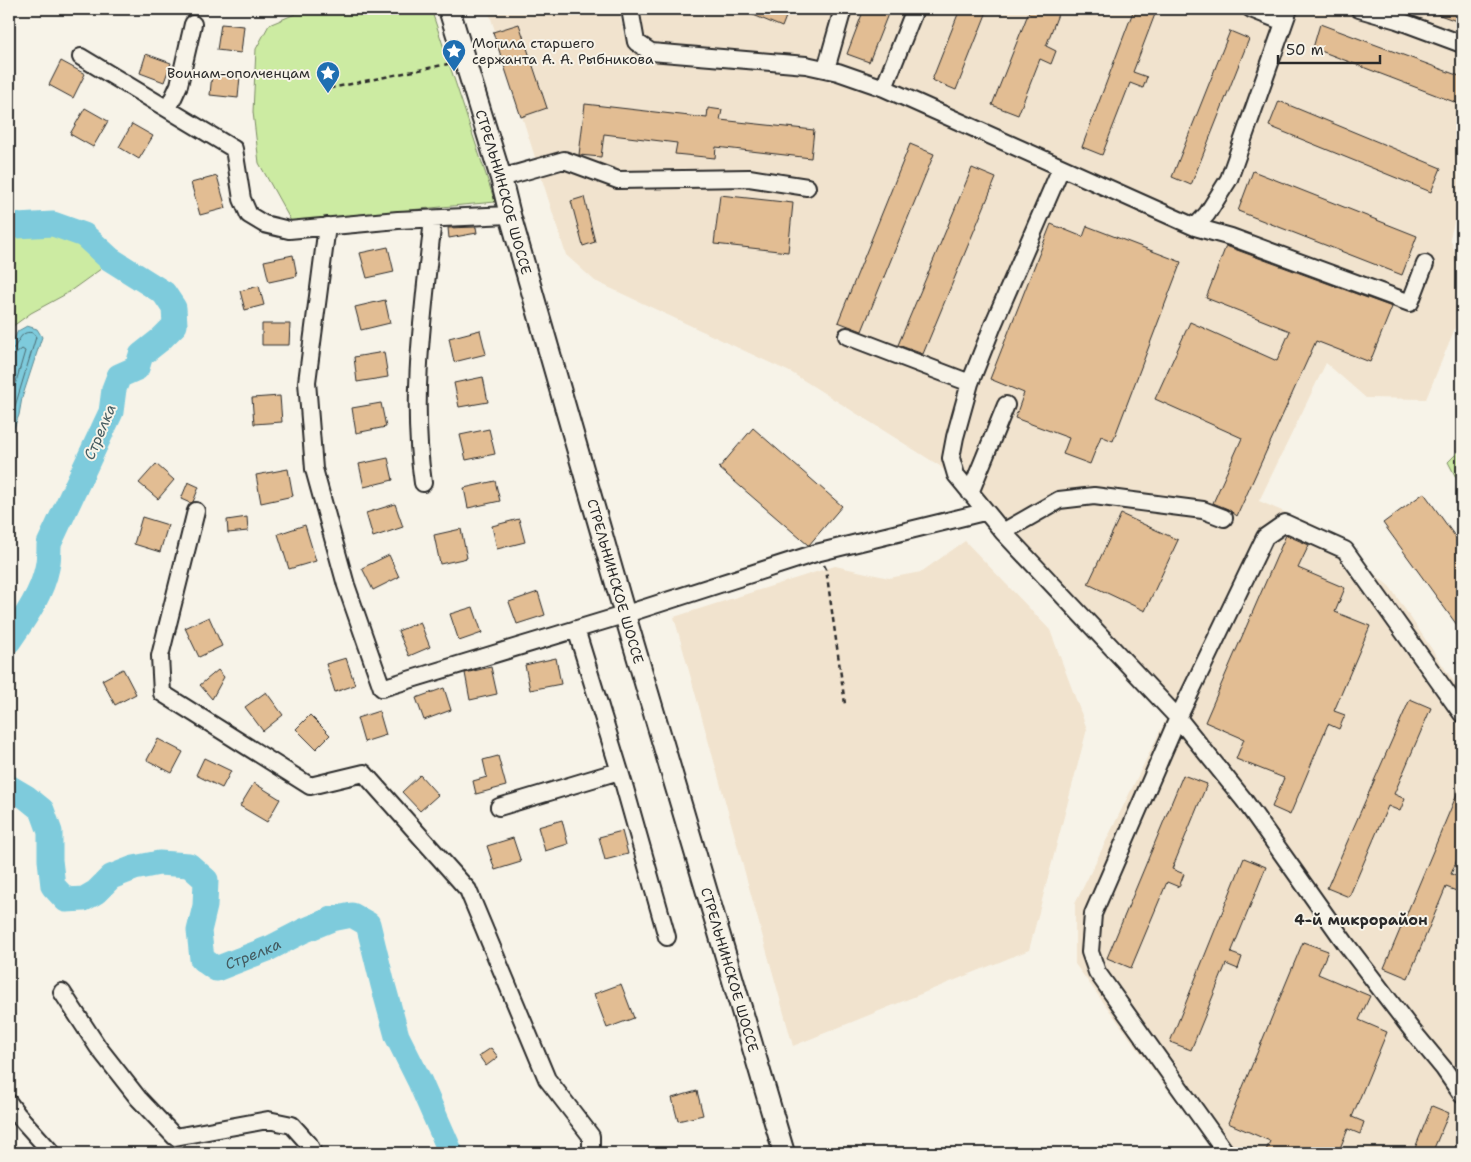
<svg xmlns="http://www.w3.org/2000/svg" width="1471" height="1162" font-family="'Shantell Sans',sans-serif">
  <rect width="100%" height="100%" fill="#f7f3e8"/>
  <filter id="ink" filterUnits="userSpaceOnUse"><feTurbulence type="fractalNoise" baseFrequency=".02" numOctaves="2"/><feDisplacementMap in="SourceGraphic" scale="10" xChannelSelector="R" yChannelSelector="G"/><feConvolveMatrix kernelMatrix="1 2 1 2 8 2 1 2 1" color-interpolation-filters="sRGB"/></filter>
  <g filter="url(#ink)">
    <!-- built -->
    <path fill="#f1e3ce" d="M 488,9 L 619,9 L 624,35 L 649,64 L 638,9 L 1462,9 L 1462,192 L 1450,238 L 1462,272 L 1462,311 L 1426,399 L 1366,398 L 1326,363 L 1259,501 L 1317,526 L 1390,587 L 1462,694 L 1462,1153 L 1215,1153 L 1075,964 L 1075,904 L 1167,717 L 940,466 L 792,373 L 595,281 L 566,255 Z
      M 965,541 L 1050,630 L 1087,729 L 1029,950 L 793,1046 L 674,617 L 835,566 L 889,578 L 921,572 Z"/>
    <!-- green -->
    <path fill="#cceba2" stroke="#7c8b66" d="M 307,9 L 431,9 L 495,202 L 291,221 L 259,163 L 253,112 L 256,49 L 269,25 Z
      M 34,216 L 65,228 L 105,266 L 66,294 L 31,313 L 9,329 L 9,217 Z
      M 1462,448 L 1462,489 L 1448,462 Z"/>
    <!-- water -->
    <path fill="#7ecbdc" stroke="#5d8b95" d="M 27,326 L 37,329 L 42,337 L 22,398 L 19,415 L 13,430 L 9,432 L 9,348 L 18,331 Z"/>
    <g fill="none" stroke-linecap="round" stroke-linejoin="round">
      <!-- shore -->
      <path stroke="#4c6b72" stroke-width="1" d="M 9,349 L 14,348 C 20,339 22,330 33,333 L 36,337 L 9,426
        M 9,356 L 16,354 L 22,349 L 25,351 L 9,406"/>
      <!-- river -->
      <g stroke="#7ecbdc" stroke-width="25">
        <path d="M 9,222 L 17,226 L 53,224 L 84,235 L 110,259 L 164,293 L 174,308 L 175,325 L 160,340 L 141,355 L 137,368 L 119,376 L 114,389 L 111,412 L 49,544 C 49,552 49,560 47,568 C 42,594 24,619 9,641"/>
        <path id="s1" d="M 9,787 L 26,797 L 42,810 L 50,832 L 50,860 L 53,886 L 66,900 L 84,899 L 96,892 L 111,877 L 134,868 L 159,863 L 189,865 L 206,880 L 205,906 L 199,931 L 202,959 L 216,969 L 270,948 L 303,931 L 332,919 L 352,915 L 368,924 L 383,985 L 397,1036 L 420,1082 L 451,1153"/>
      </g>
    </g>
    <!-- building -->
    <path fill="#e2bd93" stroke="#2b2b2b" d="M 739,9 L 789,9 L 782,27 Z
      M 864,9 L 890,9 L 869,62 L 847,54 Z
      M 960,9 L 988,9 L 956,90 L 932,80 Z
      M 1030,9 L 1060,9 L 1046,46 L 1056,51 L 1051,64 L 1040,59 L 1018,115 L 992,105 Z
      M 1134,9 L 1157,9 L 1133,72 L 1147,77 L 1143,88 L 1130,83 L 1102,155 L 1082,147 Z
      M 1426,9 L 1462,9 L 1462,23 L 1426,10 Z
      M 221,24 L 244,26 L 241,53 L 217,50 Z
      M 519,24 L 547,108 L 521,117 L 493,32 Z
      M 1320,24 L 1462,77 L 1462,105 L 1313,48 Z
      M 1230,31 L 1249,39 L 1191,185 L 1172,177 Z
      M 146,54 L 171,63 L 164,82 L 140,73 Z
      M 61,61 L 85,74 L 73,98 L 49,85 Z
      M 212,73 L 240,76 L 238,98 L 210,95 Z
      M 1279,101 L 1441,168 L 1431,192 L 1269,126 Z
      M 585,104 L 707,118 L 708,108 L 722,110 L 720,120 L 814,130 L 811,158 L 716,147 L 715,158 L 675,154 L 677,143 L 604,134 L 601,157 L 579,155 Z
      M 85,108 L 108,121 L 93,147 L 70,134 Z
      M 132,124 L 153,136 L 139,159 L 119,147 Z
      M 910,144 L 934,154 L 862,331 L 838,322 Z
      M 972,168 L 996,178 L 923,354 L 898,345 Z
      M 1253,171 L 1417,236 L 1402,275 L 1238,211 Z
      M 217,176 L 226,208 L 200,215 L 191,183 Z
      M 720,195 L 793,203 L 788,252 L 714,244 Z
      M 584,197 L 595,242 L 583,246 L 571,201 Z
      M 1051,224 L 1083,237 L 1087,226 L 1181,262 L 1113,441 L 1101,436 L 1090,464 L 1063,454 L 1069,438 L 1015,418 L 1024,393 L 990,379 Z
      M 476,227 L 477,233 L 449,238 L 448,228 Z
      M 1226,246 L 1392,307 L 1370,362 L 1316,341 L 1237,516 L 1228,509 L 1213,503 L 1242,438 L 1155,399 L 1190,322 L 1277,361 L 1290,331 L 1206,298 Z
      M 388,247 L 394,272 L 367,278 L 360,253 Z
      M 293,255 L 297,276 L 269,282 L 264,261 Z
      M 259,286 L 264,305 L 245,310 L 240,291 Z
      M 385,300 L 390,323 L 361,330 L 355,307 Z
      M 262,324 L 290,324 L 289,345 L 262,345 Z
      M 480,330 L 486,354 L 454,362 L 449,338 Z
      M 384,352 L 388,377 L 357,382 L 354,357 Z
      M 483,377 L 488,402 L 459,407 L 454,383 Z
      M 280,396 L 282,422 L 254,424 L 252,398 Z
      M 381,403 L 386,427 L 356,433 L 352,408 Z
      M 753,428 L 842,506 L 809,545 L 808,545 L 719,468 Z
      M 489,429 L 495,454 L 466,460 L 460,435 Z
      M 388,458 L 393,480 L 364,487 L 359,464 Z
      M 156,464 L 174,480 L 158,499 L 139,483 Z
      M 288,469 L 293,496 L 261,503 L 256,475 Z
      M 495,481 L 500,501 L 468,508 L 464,488 Z
      M 188,482 L 199,487 L 193,502 L 190,503 L 181,499 Z
      M 1424,493 L 1462,546 L 1462,632 L 1383,523 Z
      M 395,504 L 403,527 L 373,537 L 366,513 Z
      M 1121,514 L 1178,540 L 1145,611 L 1088,584 Z
      M 142,517 L 168,525 L 160,552 L 134,544 Z
      M 247,517 L 248,531 L 228,533 L 227,520 Z
      M 519,519 L 525,542 L 497,549 L 492,526 Z
      M 305,525 L 316,561 L 289,569 L 278,534 Z
      M 461,529 L 467,558 L 440,564 L 434,535 Z
      M 1286,535 L 1309,545 L 1298,568 L 1345,588 L 1335,612 L 1370,626 L 1334,711 L 1345,715 L 1339,729 L 1328,724 L 1290,815 L 1272,807 L 1284,778 L 1236,759 L 1244,739 L 1205,722 Z
      M 389,555 L 399,577 L 373,590 L 362,568 Z
      M 538,592 L 545,615 L 517,624 L 509,602 Z
      M 473,607 L 482,633 L 459,641 L 450,614 Z
      M 209,617 L 222,646 L 199,657 L 185,628 Z
      M 420,622 L 430,647 L 409,656 L 398,631 Z
      M 346,658 L 355,685 L 335,692 L 326,664 Z
      M 556,658 L 561,684 L 530,690 L 525,665 Z
      M 491,667 L 497,694 L 470,700 L 465,673 Z
      M 123,669 L 136,694 L 115,705 L 102,680 Z
      M 218,670 L 224,677 L 212,699 L 200,685 Z
      M 444,688 L 451,710 L 424,720 L 416,698 Z
      M 266,692 L 283,715 L 263,731 L 245,707 Z
      M 1410,699 L 1431,708 L 1394,794 L 1405,799 L 1400,811 L 1388,806 L 1349,897 L 1327,888 Z
      M 379,711 L 386,735 L 364,742 L 357,718 Z
      M 310,715 L 330,735 L 316,749 L 296,729 Z
      M 158,739 L 183,752 L 172,773 L 147,760 Z
      M 498,756 L 506,786 L 476,794 L 473,781 L 487,777 L 483,760 Z
      M 204,758 L 231,771 L 222,788 L 196,775 Z
      M 420,775 L 438,795 L 420,811 L 402,792 Z
      M 1183,775 L 1207,784 L 1172,869 L 1184,874 L 1179,887 L 1167,882 L 1131,968 L 1107,958 Z
      M 1462,782 L 1462,848 L 1451,874 L 1462,878 L 1462,883 L 1459,892 L 1446,887 L 1408,978 L 1384,968 Z
      M 254,783 L 280,799 L 267,822 L 240,806 Z
      M 562,820 L 568,844 L 545,851 L 538,827 Z
      M 622,831 L 628,854 L 605,860 L 599,837 Z
      M 513,838 L 521,862 L 495,870 L 487,846 Z
      M 1244,858 L 1266,867 L 1231,953 L 1242,957 L 1238,969 L 1226,964 L 1191,1050 L 1170,1042 Z
      M 1303,942 L 1328,951 L 1318,974 L 1370,996 L 1359,1020 L 1387,1032 L 1352,1117 L 1364,1122 L 1360,1134 L 1348,1129 L 1338,1153 L 1265,1153 L 1270,1141 L 1228,1123 Z
      M 621,984 L 634,1018 L 607,1028 L 594,994 Z
      M 491,1048 L 498,1057 L 486,1066 L 479,1056 Z
      M 697,1091 L 703,1115 L 678,1121 L 672,1098 Z
      M 1432,1106 L 1449,1113 L 1432,1153 L 1413,1153 Z"/>
    <g fill="none" stroke-linecap="round" stroke-linejoin="round">
      <!-- minor casing -->
      <g stroke="#2b2b2b" stroke-width="20">
        <path id="minor" d="M 630,9 L 636,42 L 651,52 L 806,65 L 838,72 L 884,88 L 1195,227 L 1207,214 L 1229,179 L 1289,9
          M 1251,9 L 1284,22
          M 1359,9 L 1397,20 L 1462,44
          M 81,57 L 234,149 L 242,199 L 249,215 L 264,224 L 289,230 L 398,220 L 510,215
          M 826,69 L 843,9
          M 884,88 L 915,9
          M 168,109 L 179,85 L 193,24
          M 1061,168 L 993,325 L 970,383 L 955,437 L 951,458 L 956,475 L 1003,532 L 1178,718 L 1244,800 L 1346,944 L 1411,1029 L 1444,1069 L 1462,1095
          M 501,178 L 564,160 L 618,180 L 749,178 L 807,187
          M 327,226 L 307,382 L 314,469 L 346,585 L 382,688 L 620,616 L 816,553 L 984,512
          M 1195,227 L 1231,237 L 1410,303 L 1425,264
          M 847,336 L 970,383
          M 423,483 C 410,395 424,307 433,219
          M 970,493 L 1006,405
          M 196,511 L 160,656 L 162,693 L 310,786 L 364,773 L 468,890 L 547,1079 L 591,1136 L 591,1153
          M 1003,532 L 1059,500 L 1094,496 L 1203,510 L 1224,518
          M 576,629 L 624,785 L 667,937
          M 499,807 L 619,771
          M 62,992 L 98,1047 L 138,1098 L 175,1137 L 268,1120 L 292,1125 L 309,1144 L 313,1153
          M 9,1103 L 17,1114 L 52,1153
          M 1226,1153 L 1097,972 L 1090,952 L 1093,914 L 1178,718 L 1265,537 L 1285,523 L 1345,550 L 1462,714"/>
      </g>
      <!-- major casing -->
      <g stroke="#2b2b2b" stroke-width="24">
        <g id="major">
          <path id="s2" d="M 449,9 L 501,178 L 510,215 L 625,615 L 784,1153"/>
        </g>
      </g>
      <!-- path -->
      <path stroke="#2b2b2b" stroke-width="2.5" stroke-dasharray="5 4" stroke-linecap="butt" d="M 320,74 L 323,84 L 331,88 L 448,64
        M 824,565 L 826,569 L 845,704"/>
      <!-- minor -->
      <use href="#minor" stroke="#f7f3e8" stroke-width="16"/>
      <!-- major -->
      <use href="#major" stroke="#f7f3e8" stroke-width="20"/>
    </g>
  </g>
  <!-- icons -->
  <defs>
    <g id="sight-pin" transform="scale(1.25)"><path d="M0 17L-7.5 6A9.5 9.5 0 1 1 7.5 6Z" fill="#1f6fb2" stroke="#f7f3e8"/><path d="M0-6L1.8-2.2L6-1.7L2.9 1.2L3.7 5.4L0 3.3L-3.7 5.4L-2.9 1.2L-6-1.7L-1.8-2.2Z" fill="#fff"/></g>
  </defs>
  <g fill-rule="evenodd">
    <use href="#sight-pin" x="454" y="51"/>
    <use href="#sight-pin" x="328" y="73"/>
  </g>
  <g text-anchor="middle" stroke-width="4" stroke-linejoin="round" paint-order="stroke">
    <!-- poi labels -->
    <g font-size="14" fill="#2b2b2b" stroke="#f7f3e8" text-anchor="start">
      <text x="472" y="48">Могила старшего<tspan x="472" dy="16">сержанта А. А. Рыбникова</tspan></text>
      <text x="310" y="78" text-anchor="end">Воинам-ополченцам</text>
    </g>
    <!-- street labels -->
    <g font-size="14" fill="#2b2b2b" stroke="#f7f3e8">
      <text dy="5" stroke="none"><textPath href="#s2" startOffset="191">СТРЕЛЬНИНСКОЕ ШОССЕ</textPath></text>
      <text dy="5" stroke="none"><textPath href="#s2" startOffset="596">СТРЕЛЬНИНСКОЕ ШОССЕ</textPath></text>
      <text dy="5" stroke="none"><textPath href="#s2" startOffset="1001">СТРЕЛЬНИНСКОЕ ШОССЕ</textPath></text>
    </g>
    <!-- water labels -->
    <g font-size="15" font-style="italic" fill="#445b60" stroke="#f7f3e8">
      <text transform="translate(100 432) rotate(-67)" y="5">Стрелка</text>
      <text dy="5" stroke="none"><textPath href="#s1" startOffset="430">Стрелка</textPath></text>
    </g>
    <!-- neighbourhood labels -->
    <g font-size="15" font-weight="bold" fill="#2b2b2b" stroke="#f7f3e8">
      <text x="1361" y="925">4-й микрорайон</text>
    </g>
  </g>
  <!-- margin -->
  <rect width="1471" height="1162" fill="none" stroke="#f7f3e8" stroke-width="30"/>
  <rect x="15" y="15" width="1441" height="1132" fill="none" stroke="#2b2b2b" stroke-width="2" filter="url(#ink)"/>
  <!-- scale -->
  <path d="M1278 55v8h102v-8" fill="none" stroke="#2b2b2b" stroke-width="2.5"/>
  <text x="1286" y="55" font-size="15" fill="#2b2b2b" stroke="#f7f3e8" stroke-width="4" paint-order="stroke">50 m</text>
</svg>
